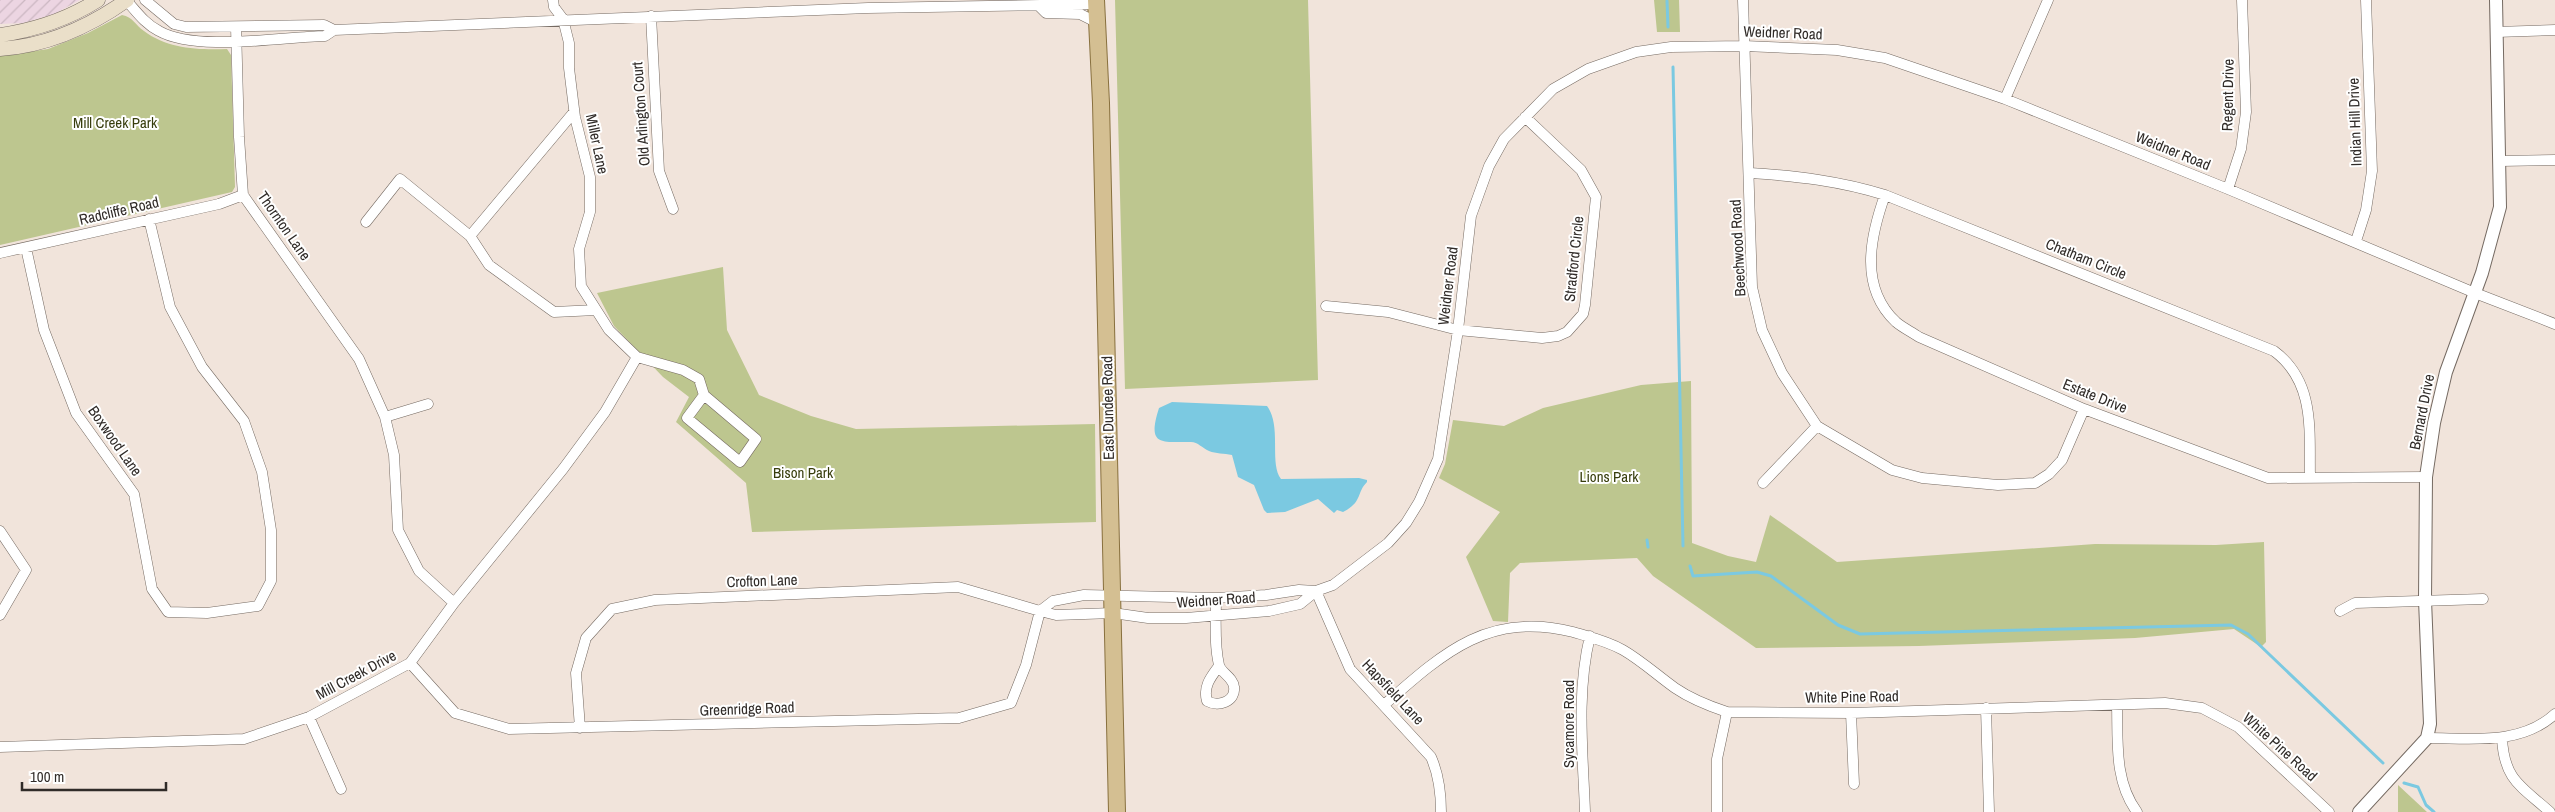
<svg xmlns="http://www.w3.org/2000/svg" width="2555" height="812" font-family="'Archivo Narrow',sans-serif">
  <defs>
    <pattern id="industrial-furrows" width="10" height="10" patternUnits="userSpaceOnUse" patternTransform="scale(1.25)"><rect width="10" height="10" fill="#ecd5e2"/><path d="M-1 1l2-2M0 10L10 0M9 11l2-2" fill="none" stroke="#cbb7c2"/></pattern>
  </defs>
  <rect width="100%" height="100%" fill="#f1e4db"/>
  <!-- industrial -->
  <path fill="url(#industrial-furrows)" d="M 0,0 L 80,0 L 54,14 L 23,23 L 0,24 Z"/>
  <!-- park -->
  <path fill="#bdc68f" d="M 1115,0 L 1308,0 L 1318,380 L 1125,389 Z
    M 1654,0 L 1679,0 L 1680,32 L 1657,32 Z
    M 122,15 C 133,17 135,25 144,31 C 168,49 198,50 227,49 L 231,55 L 235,187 L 232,192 L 0,245 L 0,56 L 48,49 L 88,33 Z
    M 723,267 L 727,330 L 759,395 L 811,416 L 856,429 L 1095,424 L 1096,522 L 752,532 L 746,483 L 676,422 L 689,397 L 663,377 L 614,326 L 597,293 Z
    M 1691,381 L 1692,543 L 1728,556 L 1756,562 L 1770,515 L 1837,562 L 2095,544 L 2216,545 L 2264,542 L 2266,642 L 2261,647 L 2234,629 L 2135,638 L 1919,646 L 1756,648 L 1653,576 L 1637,558 L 1520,563 L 1510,573 L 1508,622 L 1493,621 L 1466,557 L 1500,512 L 1439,478 L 1445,464 L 1453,420 L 1504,426 L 1543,408 L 1641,385 Z
    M 2398,785 L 2427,812 L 2398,812 Z"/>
  <!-- water -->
  <path fill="#7bc9e1" d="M 1172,402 L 1267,406 C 1282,426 1269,463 1281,479 L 1359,478 L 1367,480 L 1367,482 C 1356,493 1363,502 1343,512 L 1337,510 L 1334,513 L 1318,499 L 1285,512 L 1267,513 L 1264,510 L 1254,485 L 1238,477 L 1232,455 C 1224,453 1216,454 1209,451 C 1202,448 1198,442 1191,442 C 1160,442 1147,446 1159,408 Z"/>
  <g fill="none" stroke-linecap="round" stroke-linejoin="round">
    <!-- stream -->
    <path stroke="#7bc9e1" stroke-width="3" d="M 1667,1 L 1668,27
      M 1673,67 L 1683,546
      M 1647,540 L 1648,547
      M 1690,566 L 1693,576 L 1757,572 L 1771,576 L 1838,625 L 1860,634 L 2231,625 L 2248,634 L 2383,763
      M 2404,783 L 2418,787 L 2426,805 L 2434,812"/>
    <!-- minor casing -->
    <g stroke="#756a62" stroke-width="11">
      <path id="minor" d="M 126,0 C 136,11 145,24 159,31 C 196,52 281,37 325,36 L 334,30 L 868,8 L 1098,4
        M 145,0 L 174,24 L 186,27 L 324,25 L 334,30
        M 553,0 L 554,7 L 563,19 L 569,43 L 569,68 L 575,117 L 590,177 L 590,212 L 579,249 L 581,286 L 609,330 L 637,357 L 683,370 L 699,379 L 704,395 L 756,439 L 740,462 L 687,418 L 704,395
        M 1743,0 L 1752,287 L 1762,330 L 1782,373 L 1817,426 L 1892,470 L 1922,478 L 1998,485 L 2035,483 L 2049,474 L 2062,460 L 2084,409
        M 1040,7 L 1046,13 L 1080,14 L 1098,23
        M 651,16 L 659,171 L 673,209
        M 236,27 L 239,137 L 243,195 L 359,359 L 385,417 L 394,455 L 398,530 L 419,571 L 454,603
        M 2496,32 L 2555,30
        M 2005,99 L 2048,0
        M 2500,161 L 2555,160
        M 1750,173 C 1797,176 1840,181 1885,195 L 2274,351 C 2316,382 2309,432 2310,478
        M 2228,189 L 2241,149 L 2246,112 L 2242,0
        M 1885,195 C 1870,237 1859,287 1896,322 C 1903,328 1912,332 1919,337 L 2084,409 L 2268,478 L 2426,477
        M 366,222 L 400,179 L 470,236 L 489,265 L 554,312 L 596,310
        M 470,236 L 574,112
        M 2356,241 L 2366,210 L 2372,171 L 2366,0
        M 26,248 L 44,330 L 76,413 L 134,494 L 152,589 L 168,612 L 207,613 L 258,606 L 271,581 L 271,530 L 262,472 L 244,421 L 202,367 L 170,307 L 149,219
        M 0,253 L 219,204 L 243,195
        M 1326,306 L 1388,312 L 1458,330 L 1542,338 L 1558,336 L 1567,332 L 1583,314 L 1585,305 L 1596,197 L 1581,170 L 1525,117
        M 385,417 L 428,404
        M 1763,483 L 1817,426
        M 0,531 L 26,570 L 0,615
        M 1316,591 L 1299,590 L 1266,595 L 1216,598 L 1084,595 L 1053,601 L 1040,611 L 1056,615 L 1113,613 L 1148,618 L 1186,618 L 1269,611 L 1300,604 L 1316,591 L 1333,585 L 1388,543 L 1406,523 L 1419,502 L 1438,459 L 1458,330 L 1471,216 L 1489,166 L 1504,139 L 1553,89 L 1588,69 L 1636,52 L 1671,47 L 1744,46 L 1837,50 L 1885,58 L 2005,99 L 2228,189 L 2475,293 L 2555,324
        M 1316,591 L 1350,669 L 1431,757 C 1439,775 1441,792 1441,812
        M 1216,598 C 1216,619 1214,644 1219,665 C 1221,673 1233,677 1234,687 C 1236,702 1218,707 1207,701 C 1203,687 1210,678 1219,666
        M 2340,611 L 2355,603 L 2483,599
        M 410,663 L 455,713 L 509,729 L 959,718 L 1011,703 L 1026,665 L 1040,611 L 958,587 L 655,600 L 612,609 L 586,638 L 576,673 L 580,728
        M 1384,705 C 1444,652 1489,611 1573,632 C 1590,637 1607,641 1623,650 C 1642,661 1658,676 1675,688 C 1691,699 1709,706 1727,712 L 1851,713 L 2165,703 L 2202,708 L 2238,727 L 2329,812
        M 2117,705 C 2118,741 2114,781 2137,812
        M 1986,708 L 1989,812
        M 1851,713 L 1854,784
        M 309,717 L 341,789
        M 2427,738 C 2471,738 2520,746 2555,714
        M 2502,738 C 2504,780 2521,786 2550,812
        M 0,747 L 244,739 L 309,717 L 410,663 L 454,603 L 563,469 L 605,412 L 637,357
        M 1585,812 C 1583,754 1576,693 1590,636
        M 1717,812 L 1717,759 L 1727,712"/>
    </g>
    <!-- tertiary casing -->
    <g stroke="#756a62" stroke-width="14">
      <path id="tertiary" d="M 2359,812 L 2427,738 L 2430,724 L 2425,600 L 2426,477 L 2434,423 L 2446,372 L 2482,273 L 2500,207 L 2496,0"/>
    </g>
    <!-- secondary casing -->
    <g stroke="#756a62" stroke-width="15">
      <path id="secondary" d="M 0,35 C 35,30 68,19 98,0
        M 0,49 C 46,46 89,27 127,0"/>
    </g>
    <!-- primary casing -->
    <g stroke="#88703e" stroke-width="18">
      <path id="primary" d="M 1096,0 L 1101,103 L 1117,812"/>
    </g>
    <!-- minor -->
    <use href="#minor" stroke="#fff" stroke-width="10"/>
    <!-- tertiary -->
    <use href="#tertiary" stroke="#fff" stroke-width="12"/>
    <!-- secondary -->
    <use href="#secondary" stroke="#eadfc9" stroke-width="14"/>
    <!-- primary -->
    <use href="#primary" stroke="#d4bf92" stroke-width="16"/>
  </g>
  <g text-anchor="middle" stroke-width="4" stroke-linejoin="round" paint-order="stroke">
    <!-- street labels -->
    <g font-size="15" fill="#302b28" stroke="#fff">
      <text transform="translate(1783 33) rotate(2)" y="5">Weidner Road</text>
      <text transform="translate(2228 95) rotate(-89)" y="5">Regent Drive</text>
      <text transform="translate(641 114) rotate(-94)" y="5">Old Arlington Court</text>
      <text transform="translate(2355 122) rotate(-92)" y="5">Indian Hill Drive</text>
      <text transform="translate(597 144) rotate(78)" y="5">Miller Lane</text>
      <text transform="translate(2173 151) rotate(22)" y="5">Weidner Road</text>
      <text transform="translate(119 211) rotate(-13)" y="5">Radcliffe Road</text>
      <text transform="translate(284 226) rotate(55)" y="5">Thornton Lane</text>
      <text transform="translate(1738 248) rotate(-93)" y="5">Beechwood Road</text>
      <text transform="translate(1574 259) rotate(-84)" y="5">Stradford Circle</text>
      <text transform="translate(2086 259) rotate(22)" y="5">Chatham Circle</text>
      <text transform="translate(1448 286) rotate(-83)" y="5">Weidner Road</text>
      <text transform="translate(2095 396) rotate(22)" y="5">Estate Drive</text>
      <text transform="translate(1108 408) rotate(-91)" y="5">East Dundee Road</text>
      <text transform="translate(2422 412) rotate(-79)" y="5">Bernard Drive</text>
      <text transform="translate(115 441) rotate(55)" y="5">Boxwood Lane</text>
      <text transform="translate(762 581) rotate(-2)" y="5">Crofton Lane</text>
      <text transform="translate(1216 600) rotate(-4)" y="5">Weidner Road</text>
      <text transform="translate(356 675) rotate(-28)" y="5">Mill Creek Drive</text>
      <text transform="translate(1393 692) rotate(47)" y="5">Hapsfield Lane</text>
      <text transform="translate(1852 697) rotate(-1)" y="5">White Pine Road</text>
      <text transform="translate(747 709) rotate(-2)" y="5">Greenridge Road</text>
      <text transform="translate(1569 724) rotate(-90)" y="5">Sycamore Road</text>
      <text transform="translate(2280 747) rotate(42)" y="5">White Pine Road</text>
    </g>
    <!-- park labels -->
    <g font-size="15" fill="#373d0c" stroke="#fff">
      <text x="115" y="128">Mill Creek Park</text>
      <text x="803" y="478">Bison Park</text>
      <text x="1609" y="482">Lions Park</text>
    </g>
  </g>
  <!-- scale -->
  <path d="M22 782v8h144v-8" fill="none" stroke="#302b28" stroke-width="2.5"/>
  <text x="30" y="782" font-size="15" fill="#302b28" stroke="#ffffff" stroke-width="4" paint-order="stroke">100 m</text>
</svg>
